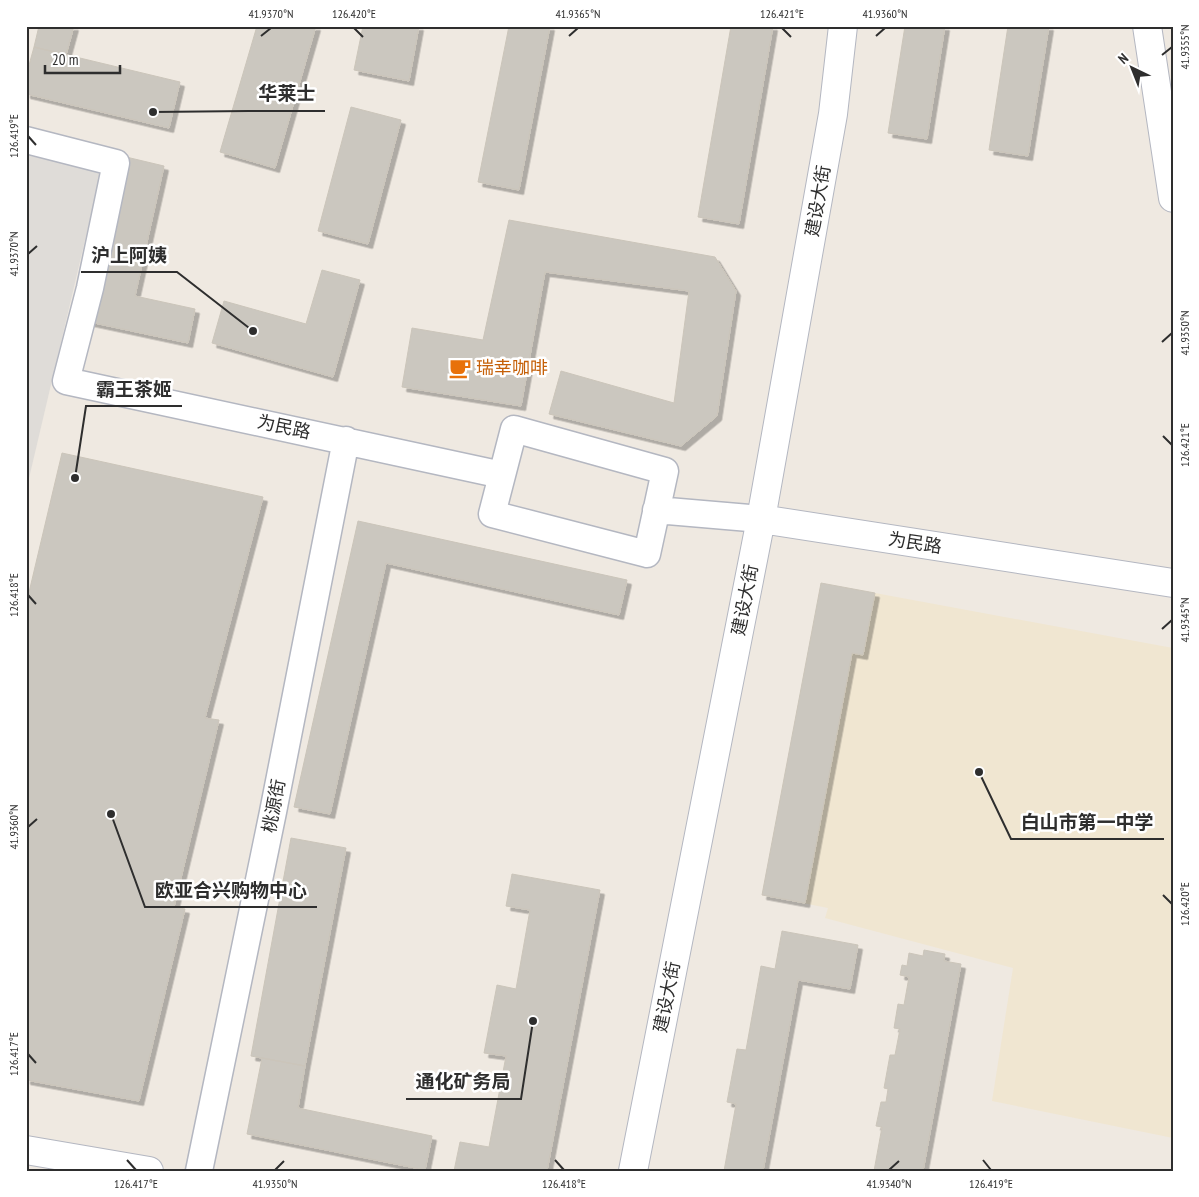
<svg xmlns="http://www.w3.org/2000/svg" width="1199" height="1197" font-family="'PT Sans Narrow','Noto Sans SC',sans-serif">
  <defs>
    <filter id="shadow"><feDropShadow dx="4.5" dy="4.5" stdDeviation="0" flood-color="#0004"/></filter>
  </defs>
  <rect width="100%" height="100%" fill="#efe9e1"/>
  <!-- education -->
  <path fill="#f0e6d1" d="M 821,583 L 1173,648 L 1173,1138 L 992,1101 L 1013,968 L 825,918 L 828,908 L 762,895 Z"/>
  <!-- plaza -->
  <path fill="#dfdcd8" d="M 26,155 L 101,172 L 26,491 Z"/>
  <!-- building -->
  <path fill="#cbc7bf" stroke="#cbc5ba" filter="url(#shadow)" d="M 39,26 L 74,26 L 66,55 L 34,47 Z
    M 257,26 L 316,26 L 275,168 L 220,152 Z
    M 363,26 L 419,26 L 409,81 L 354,70 Z
    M 509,26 L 550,26 L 519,190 L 478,182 Z
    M 731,26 L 773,26 L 739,224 L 698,217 Z
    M 905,26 L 945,26 L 927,139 L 888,133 Z
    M 1008,26 L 1049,26 L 1028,156 L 989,150 Z
    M 34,47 L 180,82 L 169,128 L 26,94 L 26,76 Z
    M 351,107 L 401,120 L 368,244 L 318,231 Z
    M 122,156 L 164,166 L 135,296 L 195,309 L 188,343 L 85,321 Z
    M 509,220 L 715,257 L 736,291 L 717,416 L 681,446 L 549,414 L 561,371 L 674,403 L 689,291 L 545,272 L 521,406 L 402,387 L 412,328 L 483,340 Z
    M 322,270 L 360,280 L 333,377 L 212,343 L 224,301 L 306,324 Z
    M 62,453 L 263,497 L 205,718 L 219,720 L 174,907 L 185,909 L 139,1101 L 26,1080 L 26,605 Z
    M 358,521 L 627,580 L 619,615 L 386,563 L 330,814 L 294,807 Z
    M 821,583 L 875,593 L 863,655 L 852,653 L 805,903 L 762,895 Z
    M 291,838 L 346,848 L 305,1066 L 251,1056 Z
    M 512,874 L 600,890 L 547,1171 L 454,1171 L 460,1142 L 489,1147 L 506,1056 L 484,1053 L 497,985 L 516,989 L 530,910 L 506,906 Z
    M 782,931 L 858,945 L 850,989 L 798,980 L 763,1171 L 724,1171 L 736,1104 L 727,1102 L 737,1049 L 746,1050 L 761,966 L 775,969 Z
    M 924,950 L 945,954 L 944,961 L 961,964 L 923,1171 L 874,1171 L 882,1127 L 876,1126 L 881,1102 L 886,1102 L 888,1089 L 884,1088 L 890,1055 L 895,1055 L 900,1029 L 894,1028 L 898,1004 L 904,1005 L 909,977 L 900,975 L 902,965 L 907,966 L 909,953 L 923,956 Z
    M 262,1058 L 305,1066 L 298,1108 L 432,1136 L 425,1170 L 247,1134 Z"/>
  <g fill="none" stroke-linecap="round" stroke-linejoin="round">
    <!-- street casing -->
    <g stroke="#b4b7c1" stroke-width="29">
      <path id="street" d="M 26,140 L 116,163 L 90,288 L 66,381 L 502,475
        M 514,429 L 665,471 L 647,554 L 492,514 Z
        M 656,510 L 761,519
        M 199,1171 L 273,812 L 346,440"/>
    </g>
    <!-- secondary casing -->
    <g stroke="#b4b7c1" stroke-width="30">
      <path id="secondary" d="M 1147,26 L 1173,198
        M 761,519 L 1173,583
        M 26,1150 L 149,1171
        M 633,1171 L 761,519 L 833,114 L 843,26"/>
    </g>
    <!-- street -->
    <use href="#street" stroke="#fff" stroke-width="26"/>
    <!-- secondary -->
    <use href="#secondary" stroke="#fff" stroke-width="28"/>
  </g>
  <!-- ticks -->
  <path fill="none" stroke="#2e2e2e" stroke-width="2" d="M 354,28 L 363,37M 782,28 L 791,37M 261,36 L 271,28M 569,36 L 578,28M 876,36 L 885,28M 1162,55 L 1172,47M 28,136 L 36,145M 28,254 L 37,246M 1162,342 L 1172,333M 1163,436 L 1172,445M 28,595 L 36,604M 1162,629 L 1172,620M 28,827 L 37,819M 1163,895 L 1172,904M 28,1054 L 36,1063M 127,1160 L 136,1170M 555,1160 L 564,1170M 983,1160 L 991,1170M 275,1170 L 284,1161M 889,1170 L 899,1161"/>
  <!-- icons -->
  <defs>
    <g id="cafe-bare" transform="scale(1.725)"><path d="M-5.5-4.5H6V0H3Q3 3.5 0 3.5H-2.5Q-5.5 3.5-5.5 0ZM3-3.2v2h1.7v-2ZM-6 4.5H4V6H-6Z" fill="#e8710a" stroke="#fff" stroke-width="2.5" paint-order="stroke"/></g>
  </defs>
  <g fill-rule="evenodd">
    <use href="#cafe-bare" x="460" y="368"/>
  </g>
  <g text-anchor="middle" stroke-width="5" stroke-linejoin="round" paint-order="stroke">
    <!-- street labels -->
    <g font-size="18" fill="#2e2e2e" stroke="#fff">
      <text transform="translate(818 201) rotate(-80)" y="6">建设大街</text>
      <text transform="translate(284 427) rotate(12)" y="6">为民路</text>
      <text transform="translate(915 543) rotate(9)" y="6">为民路</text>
      <text transform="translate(745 600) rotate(-79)" y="6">建设大街</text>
      <text transform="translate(274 806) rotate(-79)" y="6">桃源街</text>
      <text transform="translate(667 997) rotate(-79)" y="6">建设大街</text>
    </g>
    <!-- food labels -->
    <g font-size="18" fill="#c56008" stroke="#fff" text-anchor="start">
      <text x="476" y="374">瑞幸咖啡</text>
    </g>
  </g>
  <!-- callouts -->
  <path fill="none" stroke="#2e2e2e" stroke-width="2" d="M153 112L248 111H325M253 331L177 272H81M75 478L86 406H182M979 772L1011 839H1164M111 814L145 907H317M533 1021L521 1099H406"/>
  <g fill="#2e2e2e" stroke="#fff" stroke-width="2">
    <circle cx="153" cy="112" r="5"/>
    <circle cx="253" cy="331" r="5"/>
    <circle cx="75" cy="478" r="5"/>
    <circle cx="979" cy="772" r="5"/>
    <circle cx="111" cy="814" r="5"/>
    <circle cx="533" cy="1021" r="5"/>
  </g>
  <g font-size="19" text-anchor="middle" font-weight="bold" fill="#2e2e2e" stroke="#fff" stroke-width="5" stroke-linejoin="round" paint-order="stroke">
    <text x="287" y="100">华莱士</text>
    <text x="129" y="262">沪上阿姨</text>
    <text x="134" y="396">霸王茶姬</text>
    <text x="1087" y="829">白山市第一中学</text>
    <text x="231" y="897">欧亚合兴购物中心</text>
    <text x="463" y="1088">通化矿务局</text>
  </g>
  <!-- border -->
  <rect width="1199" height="1197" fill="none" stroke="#ffffff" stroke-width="55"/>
  <!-- north arrow -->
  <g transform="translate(1132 68) rotate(317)" stroke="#ffffff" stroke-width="4" paint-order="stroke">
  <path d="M0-4L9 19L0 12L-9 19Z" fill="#2e2e2e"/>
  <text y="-8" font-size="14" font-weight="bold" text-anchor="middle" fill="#2e2e2e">N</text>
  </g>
  <!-- scale -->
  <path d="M45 65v8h75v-8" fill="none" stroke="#2e2e2e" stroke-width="2.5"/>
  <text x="52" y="65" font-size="15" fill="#2e2e2e" stroke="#ffffff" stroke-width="4" paint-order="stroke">20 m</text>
  <rect x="28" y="28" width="1144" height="1142" fill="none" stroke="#2e2e2e" stroke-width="2"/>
  <g font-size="12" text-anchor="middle" fill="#2e2e2e">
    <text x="271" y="18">41.9370°N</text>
    <text x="354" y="18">126.420°E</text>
    <text x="578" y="18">41.9365°N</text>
    <text x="782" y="18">126.421°E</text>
    <text x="885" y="18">41.9360°N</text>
    <text transform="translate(1185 47) rotate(-90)" y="4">41.9355°N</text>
    <text transform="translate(14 136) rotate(-90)" y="4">126.419°E</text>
    <text transform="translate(14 254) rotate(-90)" y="4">41.9370°N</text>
    <text transform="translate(1185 333) rotate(-90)" y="4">41.9350°N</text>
    <text transform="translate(1185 445) rotate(-90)" y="4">126.421°E</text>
    <text transform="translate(14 595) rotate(-90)" y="4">126.418°E</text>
    <text transform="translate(1185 620) rotate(-90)" y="4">41.9345°N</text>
    <text transform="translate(14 827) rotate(-90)" y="4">41.9360°N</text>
    <text transform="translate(1185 904) rotate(-90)" y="4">126.420°E</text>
    <text transform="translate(14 1054) rotate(-90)" y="4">126.417°E</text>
    <text x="136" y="1188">126.417°E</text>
    <text x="275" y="1188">41.9350°N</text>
    <text x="564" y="1188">126.418°E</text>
    <text x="889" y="1188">41.9340°N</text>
    <text x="991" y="1188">126.419°E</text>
  </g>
</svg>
